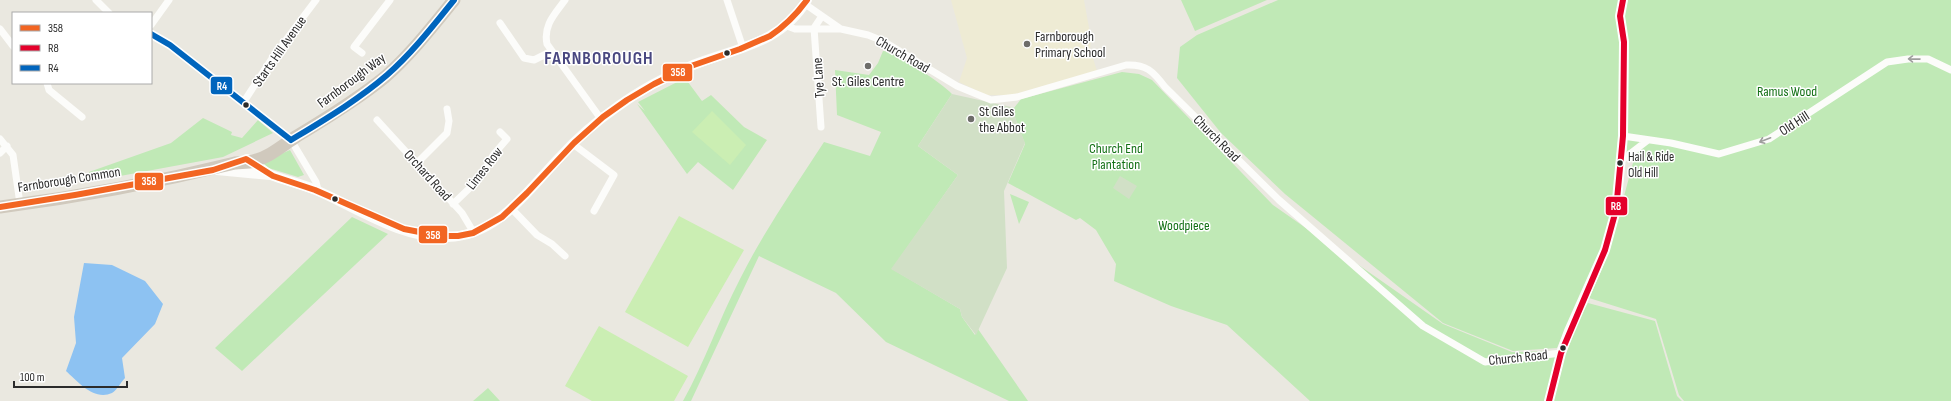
<svg xmlns="http://www.w3.org/2000/svg" width="1951" height="401" font-family="'Sofia Sans Condensed',sans-serif">
  <rect width="100%" height="100%" fill="#eae8e0"/>
  <!-- education -->
  <path fill="#eeebd4" d="M 951,0 L 1084,0 L 1091,39 L 1090,49 L 1097,71 L 1012,95 L 986,95 L 959,82 L 967,58 Z"/>
  <!-- green -->
  <path fill="#c0e9b6" d="M 1181,0 L 1267,0 L 1195,31 Z
    M 1278,0 L 1620,0 L 1618,140 L 1612,207 L 1605,238 L 1557,348 L 1513,351 L 1443,323 L 1285,194 L 1221,133 L 1177,78 L 1180,47 L 1197,35 Z
    M 1627,0 L 1951,0 L 1951,401 L 1684,401 L 1679,395 L 1656,319 L 1589,298 L 1609,252 L 1634,159 L 1626,157 L 1628,116 L 1627,42 L 1623,16 Z
    M 883,51 C 894,51 943,84 952,94 L 918,146 L 958,175 L 892,269 L 960,309 L 962,317 L 975,335 L 978,329 L 1028,401 L 1009,401 L 886,342 L 836,293 L 759,256 L 691,401 L 683,401 C 705,362 719,319 740,279 C 764,231 795,187 824,142 L 870,156 L 881,132 L 837,115 L 835,70 L 869,75 L 878,63 Z
    M 1122,72 L 1139,74 L 1152,80 L 1273,205 L 1443,324 L 1512,352 L 1559,351 L 1588,303 L 1655,321 L 1677,396 L 1682,401 L 1310,401 L 1227,325 L 1171,306 L 1114,281 L 1116,264 L 1096,230 L 1080,218 L 1076,220 L 1008,183 L 1025,144 L 1011,107 L 1014,108 L 1021,99 Z
    M 685,78 L 702,101 L 711,95 L 744,127 L 767,140 L 733,190 L 698,162 L 687,174 L 637,104 L 645,111 L 638,102 Z
    M 203,118 L 232,132 L 231,135 L 242,138 L 258,120 L 273,133 L 223,157 L 93,181 L 89,172 L 171,143 Z
    M 290,150 L 304,175 L 298,177 L 262,166 L 262,162 Z
    M 1010,194 L 1029,202 L 1019,224 Z
    M 352,217 L 388,234 L 242,371 L 215,348 Z
    M 488,388 L 500,401 L 473,401 Z"/>
  <!-- cemetery -->
  <path fill="#d1e0c6" d="M 952,94 L 1011,107 L 1025,143 L 1004,191 L 1007,268 L 976,335 L 962,317 L 960,309 L 891,269 L 958,175 L 918,146 Z
    M 1120,176 L 1137,186 L 1129,199 L 1113,188 Z"/>
  <!-- pitch -->
  <path fill="#cbeeb3" d="M 712,111 L 746,145 L 730,165 L 692,132 Z
    M 679,216 L 744,250 L 688,347 L 625,312 Z
    M 599,326 L 688,376 L 674,401 L 592,401 L 565,386 Z"/>
  <!-- water -->
  <path fill="#8dc2f2" d="M 84,263 L 112,265 L 145,281 L 163,304 L 155,324 L 122,358 L 125,378 C 121,382 117,390 112,393 C 94,401 78,382 66,371 L 76,343 L 74,317 Z"/>
  <g fill="none" stroke-linecap="round" stroke-linejoin="round">
    <!-- street -->
    <path stroke="#fcfcfa" stroke-width="7" d="M 96,0 L 109,13
      M 565,0 C 555,14 543,25 547,44 L 601,119
      M 727,0 L 743,48
      M 805,4 L 841,29 L 868,35 L 883,41 L 957,86 L 991,100 L 1017,97 L 1126,65 C 1146,64 1153,71 1165,87 L 1279,200 L 1423,326 L 1485,362 L 1561,353
      M 500,23 L 524,58 L 534,60 L 552,51
      M 151,25 L 169,0
      M 787,26 L 795,29 L 840,29
      M 0,29 L 13,46
      M 151,34 L 170,45 L 243,103 L 291,140 L 316,182 L 318,190
      M 362,53 L 354,47 L 390,0
      M 47,83 L 49,90 L 82,117
      M 243,103 L 273,57 L 316,0
      M 377,120 L 462,213 L 474,233
      M 821,127 L 814,28 L 822,16
      M 1623,136 L 1671,143 L 1719,154 L 1769,139 L 1887,62 L 1908,59 L 1928,59 L 1951,70
      M 0,139 L 13,155 L 20,204
      M 573,144 L 614,175 L 594,211
      M 0,153 L 7,146
      M 1622,160 L 1648,140
      M 417,163 L 447,133 L 449,121 L 447,109
      M 453,204 L 478,180 L 494,154 L 507,139 L 500,132
      M 511,208 L 537,235 L 552,244 L 565,256"/>
    <!-- secondary -->
    <path stroke="#fcfcfa" stroke-width="10" d="M 247,159 C 256,162 262,171 271,175 C 287,181 303,184 318,191 C 359,209 402,239 448,237 C 498,236 529,189 560,157 C 577,138 597,121 617,107 C 640,90 667,76 693,65 C 736,48 781,44 807,0
      M 217,170 L 270,175
      M 1549,401 L 1561,353 L 1569,331 L 1605,250 L 1616,210 L 1623,136 L 1624,42 L 1620,16 L 1623,0"/>
    <!-- highway -->
    <path stroke="#d0c9bd" stroke-width="13" d="M 0,207 C 79,197 158,182 235,163 C 241,162 247,163 253,161 C 270,157 283,145 297,136 C 327,118 358,99 385,77 C 411,54 432,27 454,0"/>
    <!-- bus-1 casing -->
    <g stroke="#fff" stroke-width="9">
      <path id="bus-1" d="M 0,207 L 75,195 L 213,170 L 246,159 L 273,176 L 315,190 L 404,229 L 440,236 L 458,236 L 473,233 L 502,217 L 527,193 L 574,143 L 603,117 L 627,100 L 654,84 L 691,66 L 740,49 L 770,36 C 785,26 796,15 807,0"/>
    </g>
    <!-- bus-2 casing -->
    <g stroke="#fff" stroke-width="9">
      <path id="bus-2" d="M 1549,401 L 1561,353 L 1605,250 L 1616,210 L 1623,136 L 1624,42 L 1620,16 L 1623,0"/>
    </g>
    <!-- bus-3 casing -->
    <g stroke="#fff" stroke-width="9">
      <path id="bus-3" d="M 151,34 L 170,45 L 291,140
        M 291,140 C 324,120 358,100 387,75 C 412,53 433,26 454,0"/>
    </g>
    <!-- bus-1 -->
    <use href="#bus-1" stroke="#f26522" stroke-width="6"/>
    <!-- bus-2 -->
    <use href="#bus-2" stroke="#e4002b" stroke-width="6"/>
    <!-- bus-3 -->
    <use href="#bus-3" stroke="#0065bd" stroke-width="6"/>
  </g>
  <!-- one-way arrows -->
  <defs><path id="oneway-shaft" d="M-6 0H5M1.5-3L5.5 0L1.5 3" fill="none" stroke-width="1.6" stroke-linecap="round" stroke-linejoin="round"/></defs>
  <g stroke="#9e9e9d">
    <use href="#oneway-shaft" transform="translate(1914 59) rotate(-179)"/>
    <use href="#oneway-shaft" transform="translate(1765 140) rotate(159)"/>
  </g>
  <!-- markers -->
  <g fill="#6e6d6a" stroke="#fff" stroke-width="1.5">
    <circle cx="1027" cy="44" r="4"/>
    <circle cx="868" cy="66" r="4"/>
    <circle cx="971" cy="119" r="4"/>
  </g>
  <g fill="#2b2b2b" stroke="#fff" stroke-width="1.5">
    <circle cx="727" cy="53" r="3.5"/>
    <circle cx="246" cy="105" r="3.5"/>
    <circle cx="1620" cy="163" r="3.5"/>
    <circle cx="335" cy="199" r="3.5"/>
    <circle cx="1563" cy="348" r="3.5"/>
  </g>
  <g text-anchor="middle" stroke-width="3" stroke-linejoin="round" paint-order="stroke">
    <!-- bus labels -->
    <g font-size="13" fill="#2b2b2b" stroke="#fff" text-anchor="start">
      <text x="1628" y="161">Hail &amp; Ride<tspan x="1628" dy="16">Old Hill</tspan></text>
    </g>
    <!-- poi labels -->
    <g font-size="14" fill="#2b2b2b" stroke="#fff" text-anchor="start">
      <text x="1035" y="41">Farnborough<tspan x="1035" dy="16">Primary School</tspan></text>
      <text x="868" y="86" text-anchor="middle">St. Giles Centre</text>
      <text x="979" y="116">St Giles<tspan x="979" dy="16">the Abbot</tspan></text>
    </g>
    <!-- street labels -->
    <g font-size="14" fill="#2b2b2b" stroke="#fff">
      <text transform="translate(279 51) rotate(-55)" y="5">Starts Hill Avenue</text>
      <text transform="translate(903 54) rotate(30)" y="5">Church Road</text>
      <text transform="translate(818 78) rotate(-94)" y="5">Tye Lane</text>
      <text transform="translate(351 80) rotate(-37)" y="5">Farnborough Way</text>
      <text transform="translate(1794 123) rotate(-33)" y="5">Old Hill</text>
      <text transform="translate(1217 138) rotate(45)" y="5">Church Road</text>
      <text transform="translate(484 168) rotate(-52)" y="5">Limes Row</text>
      <text transform="translate(428 175) rotate(48)" y="5">Orchard Road</text>
      <text transform="translate(69 179) rotate(-9)" y="5">Farnborough Common</text>
      <text transform="translate(1518 357) rotate(-6)" y="5">Church Road</text>
    </g>
    <!-- park labels -->
    <g font-size="14" fill="#137015" stroke="#fff">
      <text x="1787" y="96">Ramus Wood</text>
      <text x="1116" y="153">Church End<tspan x="1116" dy="16">Plantation</tspan></text>
      <text x="1184" y="230">Woodpiece</text>
    </g>
    <!-- district labels -->
    <g font-size="18" font-weight="bold" letter-spacing="1" fill="#494780" stroke="#fff">
      <text x="599" y="64">FARNBOROUGH</text>
    </g>
  </g>
  <g stroke="#fff" stroke-width="1.5">
    <rect x="662" y="63" width="31" height="19" rx="4" fill="#f26522"/>
    <rect x="210" y="76" width="23" height="19" rx="4" fill="#0065bd"/>
    <rect x="134" y="172" width="30" height="19" rx="4" fill="#f26522"/>
    <rect x="1605" y="196" width="23" height="20" rx="4" fill="#e4002b"/>
    <rect x="418" y="225" width="30" height="19" rx="4" fill="#f26522"/>
  </g>
  <g font-size="11" text-anchor="middle" font-weight="bold" fill="#fff">
    <text x="678" y="76">358</text>
    <text x="222" y="90">R4</text>
    <text x="149" y="185">358</text>
    <text x="1616" y="210">R8</text>
    <text x="433" y="239">358</text>
  </g>
  <!-- legend -->
  <rect x="12" y="12" width="140" height="72" fill="#ffffff" stroke="#aaaaaa"/>
  <rect x="20" y="25" width="20" height="6" fill="#f26522" stroke="#aaaaaa"/>
  <text x="48" y="32" font-size="12" fill="#2b2b2b">358</text>
  <rect x="20" y="45" width="20" height="6" fill="#e4002b" stroke="#aaaaaa"/>
  <text x="48" y="52" font-size="12" fill="#2b2b2b">R8</text>
  <rect x="20" y="65" width="20" height="6" fill="#0065bd" stroke="#aaaaaa"/>
  <text x="48" y="72" font-size="12" fill="#2b2b2b">R4</text>
  <!-- scale -->
  <path d="M14 381v6h113v-6" fill="none" stroke="#2b2b2b" stroke-width="2"/>
  <text x="20" y="381" font-size="12" fill="#2b2b2b" stroke="#ffffff" stroke-width="3" paint-order="stroke">100 m</text>
</svg>
